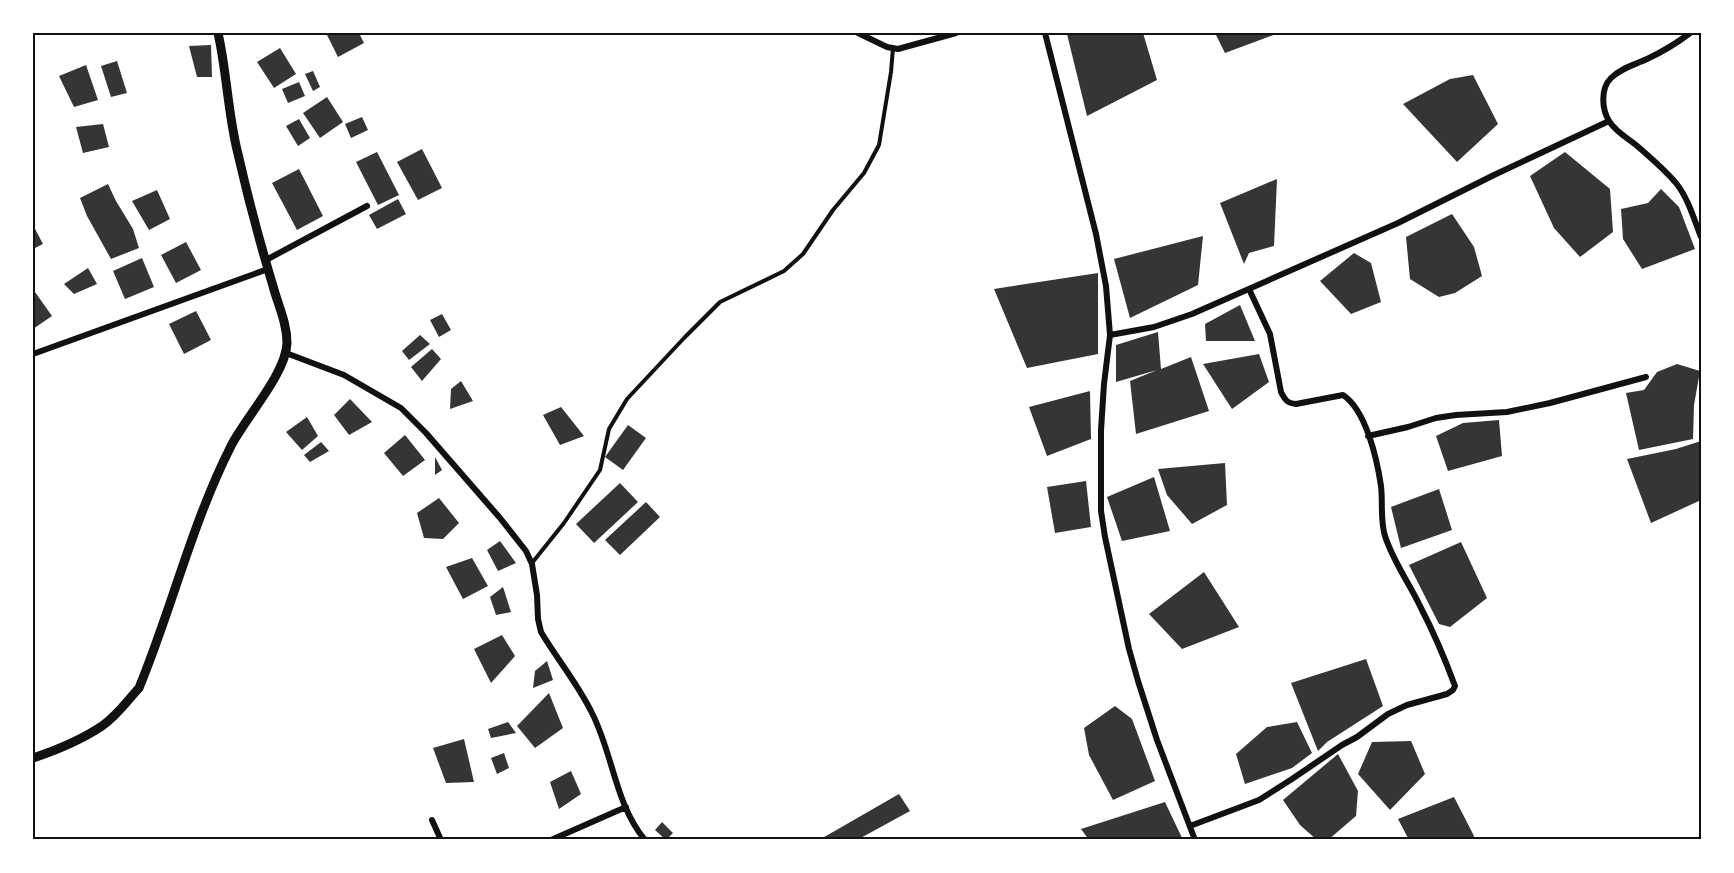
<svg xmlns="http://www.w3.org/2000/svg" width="1734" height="873" font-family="'Fira Sans',sans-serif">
  <rect width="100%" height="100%" fill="#fff"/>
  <!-- building -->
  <path fill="#353535" d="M 326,33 L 359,33 L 364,43 L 338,57 Z
    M 1069,33 L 1143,33 L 1157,80 L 1087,116 L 1067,34 Z
    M 1215,33 L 1279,33 L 1225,53 Z
    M 211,45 L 212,77 L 197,77 L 189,46 Z
    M 280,48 L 296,74 L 274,88 L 257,62 Z
    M 117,61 L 127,93 L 111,97 L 101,66 Z
    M 86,65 L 98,100 L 74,107 L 59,76 Z
    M 313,71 L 320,87 L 313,91 L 305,74 Z
    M 1473,75 L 1498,124 L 1457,162 L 1403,104 L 1450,79 Z
    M 299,82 L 305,96 L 288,103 L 282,89 Z
    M 327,97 L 343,122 L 320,138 L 303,113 Z
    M 362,117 L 368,130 L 351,138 L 345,124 Z
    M 299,119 L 310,138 L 298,146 L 286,126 Z
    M 103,124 L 109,147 L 83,153 L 76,127 Z
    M 422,149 L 442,188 L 418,200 L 397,162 Z
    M 377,152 L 399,195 L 378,205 L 356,162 Z
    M 1565,152 L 1610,189 L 1613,232 L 1580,257 L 1554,228 L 1530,176 Z
    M 299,169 L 323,216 L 297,230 L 272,183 Z
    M 1277,179 L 1274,246 L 1249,253 L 1244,264 L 1220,203 Z
    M 108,184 L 116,201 L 133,229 L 139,248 L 111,259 L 87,216 L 80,198 Z
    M 1661,189 L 1679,207 L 1695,249 L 1642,269 L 1623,239 L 1621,209 L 1648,203 Z
    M 157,190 L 170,219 L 149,230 L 132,201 Z
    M 398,199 L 406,214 L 377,229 L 369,215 Z
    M 1452,214 L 1474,247 L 1482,276 L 1455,293 L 1439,297 L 1410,279 L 1406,237 Z
    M 33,225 L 43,244 L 33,249 Z
    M 1203,236 L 1198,285 L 1130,318 L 1114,259 Z
    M 186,242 L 201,270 L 176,283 L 161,255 Z
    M 1354,253 L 1371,263 L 1381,302 L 1351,314 L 1320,281 Z
    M 142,258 L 154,287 L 125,299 L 113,271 Z
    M 88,268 L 97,284 L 74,294 L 64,284 Z
    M 1098,273 L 1098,354 L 1027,368 L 994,289 Z
    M 35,292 L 52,316 L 33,329 L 33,293 Z
    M 1240,305 L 1255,341 L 1206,341 L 1205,324 Z
    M 196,311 L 211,340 L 184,354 L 169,324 Z
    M 442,314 L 451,330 L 439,337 L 430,320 Z
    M 1158,332 L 1161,369 L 1191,357 L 1209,411 L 1136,434 L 1130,381 L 1157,370 L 1116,382 L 1116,345 Z
    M 420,335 L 430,344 L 409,360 L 402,351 Z
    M 432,349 L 441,359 L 422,381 L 411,367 Z
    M 1259,354 L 1269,382 L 1232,409 L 1203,364 Z
    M 1677,364 L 1700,371 L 1694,405 L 1693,439 L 1639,450 L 1626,393 L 1644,390 L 1657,372 Z
    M 461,381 L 473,401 L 450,409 L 451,389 Z
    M 1090,391 L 1091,439 L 1047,456 L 1029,407 Z
    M 350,399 L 372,422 L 349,435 L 334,415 Z
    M 561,407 L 584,436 L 560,445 L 543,415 Z
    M 307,417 L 318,436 L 302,450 L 286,432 Z
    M 1499,420 L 1502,456 L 1448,471 L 1436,436 L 1463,423 Z
    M 628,425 L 646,438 L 623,470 L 605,457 Z
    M 405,435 L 425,460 L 403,476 L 384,453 Z
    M 1701,441 L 1701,500 L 1651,523 L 1627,459 L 1676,449 Z
    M 321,442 L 329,451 L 310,462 L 304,455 Z
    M 435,457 L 442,470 L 435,475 Z
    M 1225,463 L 1227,505 L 1192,524 L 1167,495 L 1158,469 Z
    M 1154,477 L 1170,531 L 1122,541 L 1107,497 Z
    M 1086,481 L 1091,527 L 1055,533 L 1047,487 Z
    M 620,483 L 638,502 L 594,543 L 576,524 Z
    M 1439,489 L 1452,530 L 1401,548 L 1391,507 Z
    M 439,498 L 459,523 L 443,539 L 424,538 L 417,513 Z
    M 646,502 L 660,517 L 620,555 L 605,540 Z
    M 500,541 L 516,563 L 498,571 L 487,550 Z
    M 1461,542 L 1487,598 L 1450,627 L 1439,624 L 1409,565 Z
    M 472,558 L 488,586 L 463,599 L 446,567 Z
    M 1204,572 L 1239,627 L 1182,649 L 1149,614 Z
    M 503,587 L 511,612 L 496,615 L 490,597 Z
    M 502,635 L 515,656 L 491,683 L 474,649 Z
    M 1366,659 L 1383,706 L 1327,742 L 1318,751 L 1291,683 Z
    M 547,661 L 553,680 L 533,688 L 535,671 Z
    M 549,693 L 563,728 L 535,748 L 517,726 Z
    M 1115,706 L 1132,719 L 1155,781 L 1113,800 L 1089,755 L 1084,728 Z
    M 508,722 L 516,733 L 491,738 L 488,729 Z
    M 1297,722 L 1312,753 L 1292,768 L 1245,784 L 1236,754 L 1267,727 Z
    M 464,739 L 474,782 L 446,783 L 433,748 Z
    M 1411,741 L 1425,774 L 1390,810 L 1358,774 L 1372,742 Z
    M 504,753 L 509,768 L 497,774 L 491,758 Z
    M 1338,754 L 1358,791 L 1356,816 L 1328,840 L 1317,840 L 1300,825 L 1283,800 Z
    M 571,771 L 581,794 L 559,809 L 550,782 Z
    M 899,794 L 910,811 L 857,840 L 819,840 Z
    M 1454,797 L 1474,836 L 1472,840 L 1409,840 L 1398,819 Z
    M 1165,802 L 1183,840 L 1089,840 L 1081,829 Z
    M 662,822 L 673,833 L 666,840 L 655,830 Z"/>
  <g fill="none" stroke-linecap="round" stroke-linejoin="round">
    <!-- service -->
    <path stroke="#111" stroke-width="4" d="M 532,563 L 564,523 L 600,470 L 609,429 L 627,399 L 685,337 L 720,302 L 784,271 L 803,254 L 833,210 L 864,173 L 879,145 L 891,72 L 893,48"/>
    <!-- minor -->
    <path stroke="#111" stroke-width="6" d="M 858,33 L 887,47 L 898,49 L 956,33
      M 1045,33 L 1096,234 L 1106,286 L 1110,335 L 1104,384 L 1101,430 L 1101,511 L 1105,537 L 1129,649 L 1138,681 L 1157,740 L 1195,840
      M 1690,33 C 1677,43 1662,52 1647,59 C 1634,65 1621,68 1611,78 C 1600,89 1602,109 1609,121 C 1615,131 1627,138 1636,145 C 1650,157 1664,169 1676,183 C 1688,198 1694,219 1701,237
      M 266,260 L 367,206
      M 1110,335 L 1154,327 L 1192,314 L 1398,223 L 1494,175 L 1609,121
      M 286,353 L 344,375 L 401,408 L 426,433 L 500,518 L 526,551 L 532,564 L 537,595 L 538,619 L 541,632 C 557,659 578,684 592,713 C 613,754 615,804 645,840
      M 33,354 L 268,269
      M 1368,436 L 1408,427 L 1436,418 L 1456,415 L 1507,412 L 1550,403 L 1646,377
      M 432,820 L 441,840
      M 1190,826 L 1259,800 L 1292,779 L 1342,745 L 1357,737 L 1388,714 L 1407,705 L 1447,694 L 1453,690 L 1455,686 C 1445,659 1433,631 1420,606 C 1409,583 1393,561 1385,536 C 1380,520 1383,502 1381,486 C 1377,459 1366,410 1343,395 L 1296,404 C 1287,403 1285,400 1281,392 L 1270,334 L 1249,289
      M 551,840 L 626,807"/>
    <!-- tertiary -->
    <path stroke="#111" stroke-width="9" d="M 33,758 C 57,750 81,740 102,726 C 117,716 127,701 139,688 C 172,608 192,523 231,446 C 245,418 286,374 287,343 C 287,323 278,305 273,286 C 260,243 248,198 238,154 C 228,115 227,73 218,33"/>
  </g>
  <!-- border -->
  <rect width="1734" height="873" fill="none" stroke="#ffffff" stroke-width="69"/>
  <rect x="34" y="34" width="1666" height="804" fill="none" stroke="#111" stroke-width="2"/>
</svg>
